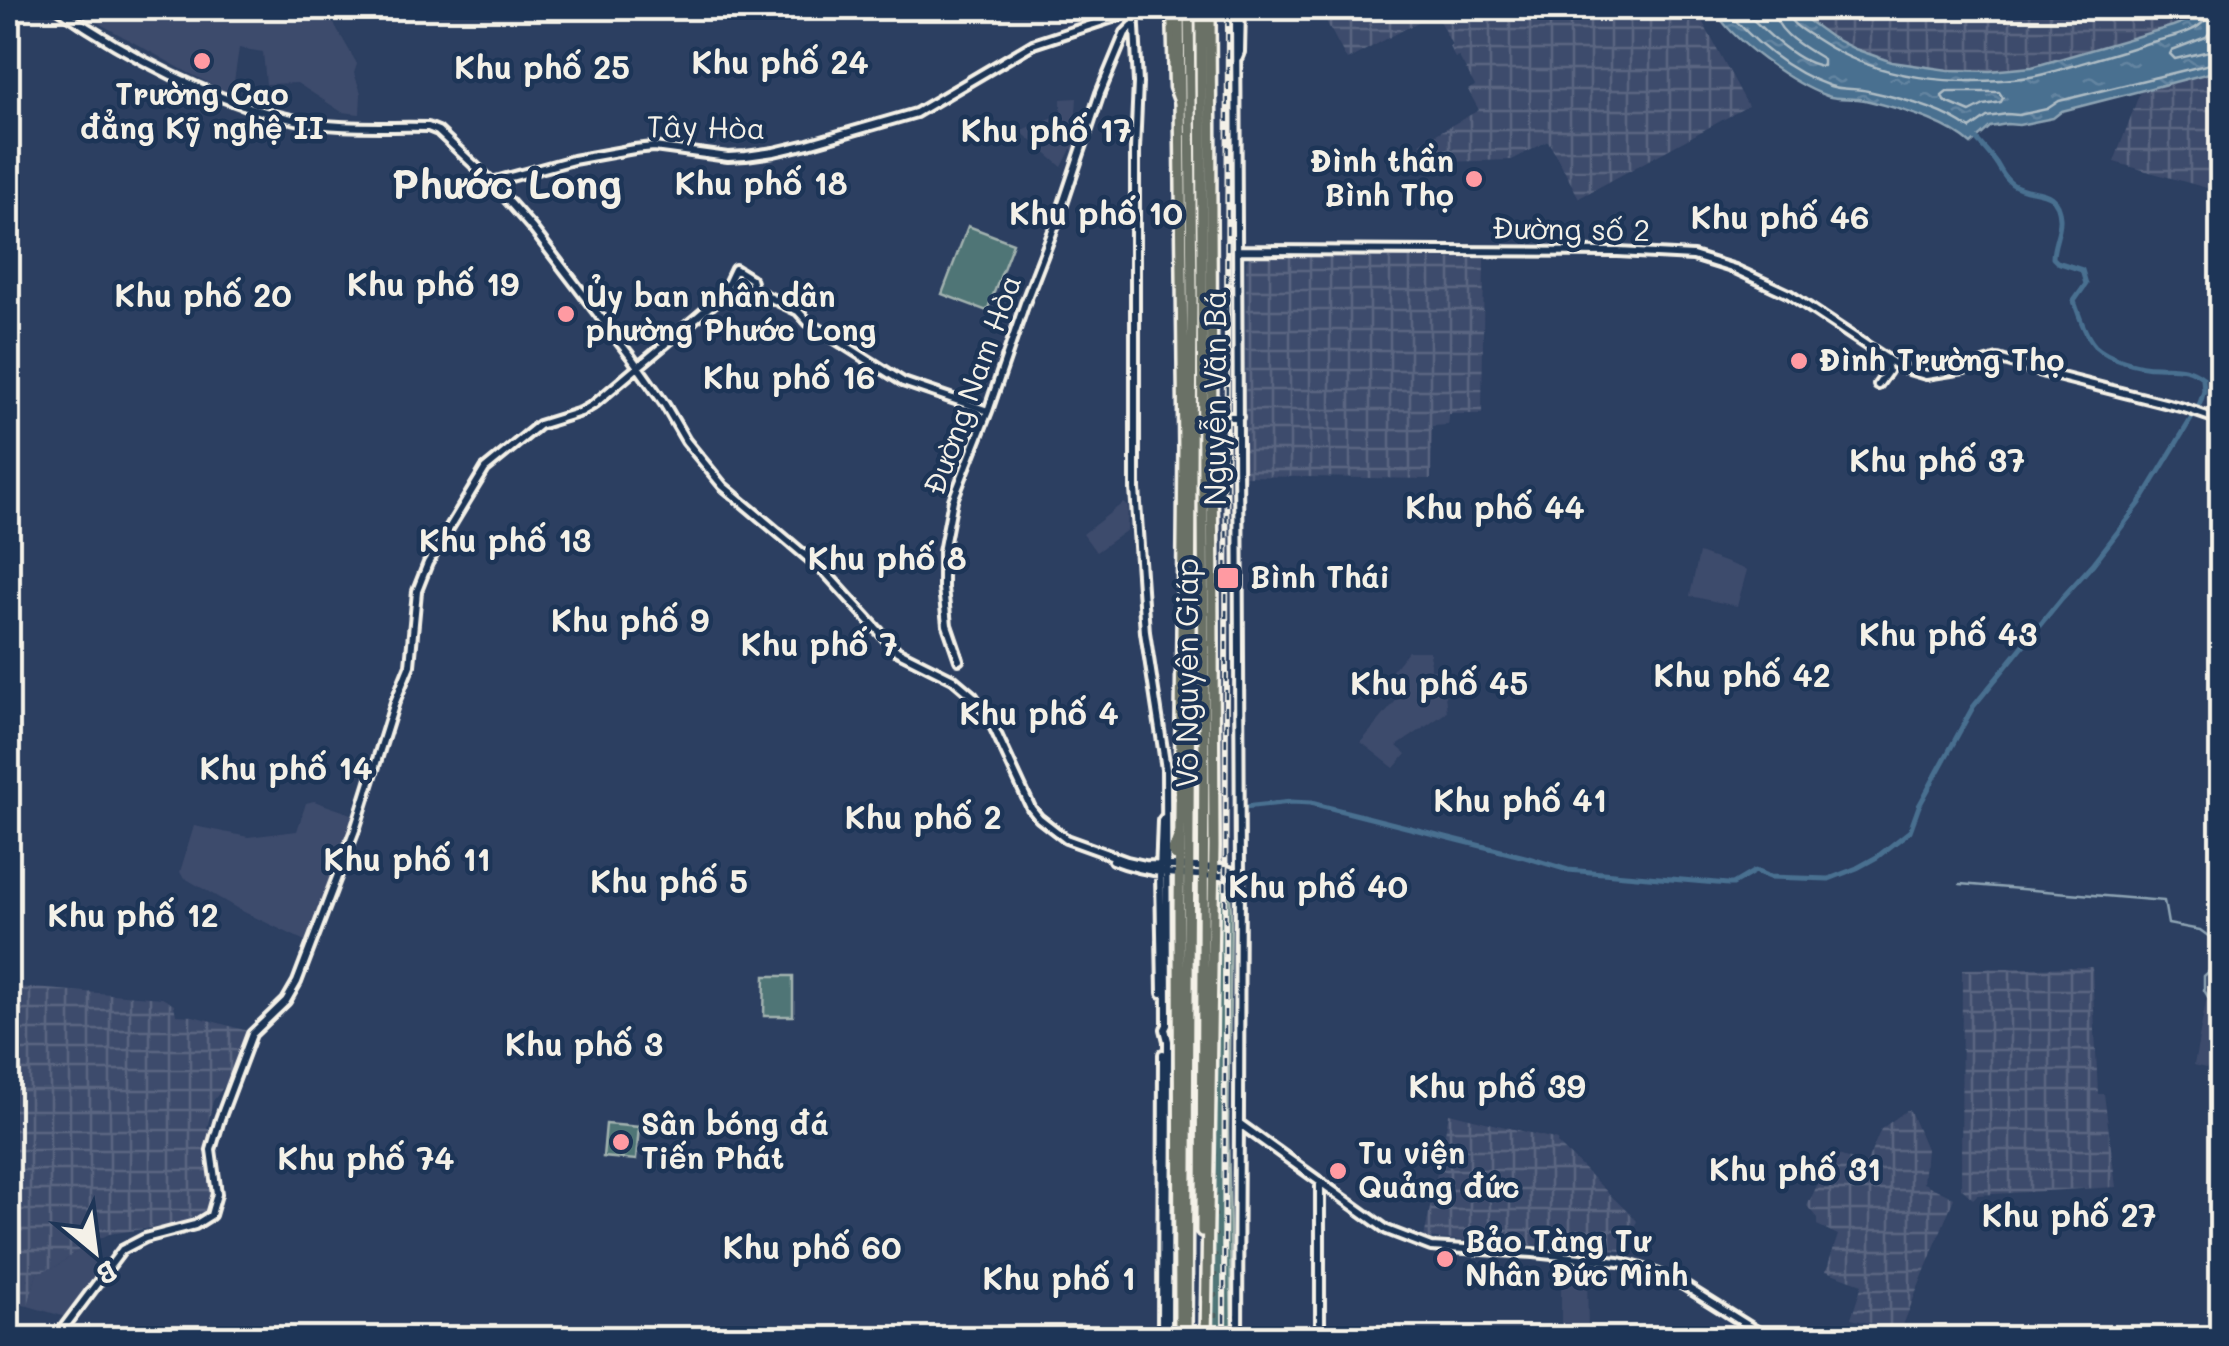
<svg xmlns="http://www.w3.org/2000/svg" width="2229" height="1346" font-family="Mali,sans-serif">
  <defs>
    <pattern id="industrial-grid" width="8" height="8" patternUnits="userSpaceOnUse" patternTransform="scale(2.5)"><rect width="8" height="8" fill="#3e4b6c"/><path d="M0 4h8M4 0v8" fill="none" stroke="#5a6581"/></pattern>
    <pattern id="grass-dots" width="8" height="8" patternUnits="userSpaceOnUse" patternTransform="scale(2.5)"><rect width="8" height="8" fill="#4f7476"/><path d="M2 2h.1M6 6h.1" fill="none" stroke="#4c5c5c" stroke-width="1.8" stroke-linecap="round"/></pattern>
    <pattern id="water-ripples" width="26" height="14" patternUnits="userSpaceOnUse" patternTransform="scale(2.5)"><rect width="26" height="14" fill="#486f90"/><path d="M2 4q2-2 4 0t4 0M15 11q2-2 4 0t4 0" fill="none" stroke="#6384a0"/></pattern>
  </defs>
  <rect width="100%" height="100%" fill="#2c3f61"/>
  <filter id="ink" filterUnits="userSpaceOnUse"><feTurbulence type="fractalNoise" baseFrequency=".01" numOctaves="2"/><feDisplacementMap in="SourceGraphic" scale="20" xChannelSelector="R" yChannelSelector="G"/><feConvolveMatrix kernelMatrix="1 2 1 2 8 2 1 2 1" color-interpolation-filters="sRGB"/></filter>
  <g filter="url(#ink)">
    <!-- built -->
    <path fill="#3e4b6c" d="M 109,8 L 325,8 L 357,64 L 354,73 L 361,93 L 360,114 L 342,112 L 297,83 L 266,84 L 263,52 L 239,48 L 232,95 L 187,72 L 95,21 Z
      M 1077,98 L 1074,141 L 1082,144 L 1079,152 L 1071,149 L 1062,167 L 1020,131 L 1061,114 L 1061,99 Z
      M 1123,503 L 1128,507 L 1127,530 L 1096,552 L 1083,534 Z
      M 1699,553 L 1747,570 L 1737,606 L 1690,596 Z
      M 1408,651 L 1430,651 L 1431,669 L 1437,669 L 1445,695 L 1447,712 L 1397,746 L 1406,754 L 1394,768 L 1361,742 L 1400,696 L 1390,673 Z
      M 314,801 L 354,815 L 305,941 L 240,910 L 183,877 L 180,872 L 194,826 L 248,837 L 297,831 L 306,803 Z
      M 2206,1001 L 2221,1007 L 2221,1072 L 2194,1065 Z
      M 80,1249 L 100,1269 L 66,1317 L 28,1306 L 37,1273 L 57,1266 Z
      M 1561,1267 L 1587,1268 L 1588,1338 L 1561,1338 Z"/>
    <!-- industrial -->
    <path fill="url(#industrial-grid)" d="M 1319,8 L 1695,8 L 1748,106 L 1579,198 L 1548,141 L 1512,160 L 1442,162 L 1420,143 L 1479,110 L 1468,90 L 1475,86 L 1459,57 L 1455,58 L 1449,47 L 1452,45 L 1435,13 L 1347,60 Z
      M 1791,8 L 2201,8 L 2202,9 L 2194,18 L 2173,26 L 2032,67 L 1990,71 L 1947,70 L 1892,62 L 1872,56 L 1831,37 Z
      M 2221,70 L 2221,157 L 2219,157 L 2207,188 L 2114,162 L 2140,92 Z
      M 1250,256 L 1484,259 L 1482,414 L 1449,414 L 1448,425 L 1432,426 L 1431,479 L 1245,476 L 1246,261 Z
      M 2092,967 L 2098,1094 L 2104,1094 L 2116,1187 L 1977,1195 L 1973,1199 L 1961,1188 L 1962,969 Z
      M 8,986 L 162,998 L 174,1005 L 176,1015 L 193,1016 L 248,1031 L 235,1072 L 213,1101 L 207,1128 L 212,1130 L 205,1163 L 213,1183 L 209,1210 L 178,1224 L 109,1234 L 80,1249 L 57,1266 L 37,1273 L 28,1306 L 8,1302 Z
      M 1907,1110 L 1910,1111 L 1926,1149 L 1923,1183 L 1954,1198 L 1901,1330 L 1851,1319 L 1862,1284 L 1826,1271 L 1838,1235 L 1817,1225 L 1817,1218 L 1807,1206 L 1833,1153 L 1864,1164 L 1867,1162 L 1881,1129 Z
      M 1449,1113 L 1558,1140 L 1557,1143 L 1637,1221 L 1622,1251 L 1424,1238 Z"/>
    <!-- grass -->
    <path fill="url(#grass-dots)" stroke="#a2b2af" stroke-width="2.5" d="M 1215,884 L 1226,884 L 1230,895 L 1231,913 L 1228,1131 L 1232,1338 L 1212,1338 Z"/>
    <!-- garden -->
    <path fill="#4f7476" stroke="#a2b2af" stroke-width="2.5" d="M 968,226 L 1013,243 L 987,311 L 942,294 Z
      M 765,976 L 793,976 L 793,1016 L 764,1016 Z
      M 606,1124 L 639,1127 L 636,1160 L 603,1157 Z"/>
    <!-- water -->
    <path fill="url(#water-ripples)" stroke="#8da3b3" stroke-width="2.5" d="M 1713,8 L 1791,8 L 1831,37 L 1855,49 L 1892,62 L 1948,70 L 1990,71 L 2032,67 L 2173,26 L 2194,18 L 2201,8 L 2221,8 L 2221,70 L 2062,111 L 2053,118 L 2019,125 L 2007,124 L 1990,127 L 1971,144 C 1945,121 1899,108 1865,100 C 1853,97 1839,100 1827,96 C 1792,83 1732,41 1713,8 Z"/>
    <g fill="none" stroke-linecap="round" stroke-linejoin="round">
      <!-- shore -->
      <path stroke="#afbdc5" stroke-width="2.5" d="M 1725,8 C 1751,40 1789,72 1830,86 C 1842,90 1856,88 1868,91 C 1901,98 1943,109 1970,129 L 1987,117 L 2007,114 L 2019,115 L 2047,109 L 2059,101 L 2222,61
        M 1741,8 C 1761,27 1796,64 1823,66 L 1823,59 C 1804,47 1775,33 1773,8
        M 1786,8 C 1787,23 1804,31 1816,39 C 1877,80 1959,87 2030,77 C 2045,75 2060,69 2075,65 C 2099,58 2124,51 2148,43 C 2169,37 2207,33 2210,8
        M 2222,18 L 2206,37 L 2172,50 L 2170,54 L 2175,59 L 2222,48
        M 1947,92 L 1999,92 L 2003,98 L 2001,102 L 1984,105 L 1970,112 L 1944,101 L 1942,96 Z"/>
      <!-- stream -->
      <path stroke="#8da3b3" stroke-width="2.5" d="M 1960,884 L 2164,901 L 2168,924 L 2200,930 L 2222,946
        M 2222,960 L 2204,976 L 2204,990 L 2210,1000 L 2222,1001"/>
      <!-- canal -->
      <path stroke="#486f90" stroke-width="5" d="M 1244,807 L 1291,802 L 1311,803 L 1525,857 L 1568,870 L 1728,884 L 1733,884 L 1755,871 L 1770,877 L 1829,879 L 1857,868 L 1877,857 L 1910,831 L 1919,806 L 1973,707 L 2062,598 L 2093,564 L 2140,503 L 2199,406 L 2204,391 L 2203,378 C 2189,366 2174,368 2157,367 C 2139,367 2109,359 2095,346 C 2085,335 2079,315 2074,301 L 2086,284 L 2082,270 L 2057,262 L 2053,258 C 2053,244 2061,231 2060,218 C 2058,184 2030,197 2012,184 C 2004,178 2002,172 1997,164 C 1991,155 1983,147 1976,139"/>
      <!-- secondary casing -->
      <g stroke="#f4f1e8" stroke-width="14">
        <path id="secondary" d="M 58,8 C 127,56 213,102 296,120 C 339,130 384,126 428,127 L 438,131 L 492,182 L 533,229 L 631,357 L 665,405 L 686,441 L 723,486 L 826,573 L 897,651 L 953,679 L 973,696 L 994,728 L 1031,808 L 1039,818 L 1066,839 L 1127,861 L 1145,865 L 1222,868 L 1240,875
          M 1134,8 L 1138,83 L 1135,149 L 1135,489 L 1145,632 L 1166,769 L 1167,1025 L 1165,1029 L 1168,1041 L 1167,1338
          M 1236,8 L 1240,875 L 1238,1338
          M 1136,11 L 1147,15 L 1191,8
          M 1238,57 L 1240,52 L 1241,8
          M 492,182 L 573,160 L 634,149 L 654,147 L 728,157 L 746,156 L 774,152 L 808,144 L 916,113 L 1033,44 L 1134,11 L 1140,8
          M 1238,250 L 1618,252 L 1693,256 L 1735,269 L 1789,294 L 1899,367 L 1926,375 L 1964,369 L 1998,359 L 2045,373 L 2184,408 L 2222,421
          M 1878,385 L 1888,371 L 1885,359
          M 1210,417 L 1239,417
          M 959,660 L 947,625 L 943,588 L 943,552 L 953,500 L 988,411 L 1025,303 L 1061,210 L 1100,93 L 1125,33 L 1135,23
          M 1113,860 C 1148,874 1184,875 1222,876 L 1228,872
          M 1162,993 L 1160,873 L 1162,821 L 1165,817
          M 1240,1124 L 1387,1230 L 1431,1247 L 1533,1253 L 1619,1262 L 1638,1267 L 1659,1274 L 1685,1286 L 1768,1338
          M 56,1338 L 122,1250 L 145,1238 L 195,1225 L 211,1215 L 217,1194 L 211,1150 L 220,1119 L 252,1034 L 286,1001 L 297,982 L 355,830 L 395,702 L 410,665 L 417,591 L 428,563 L 485,469 L 539,425 L 581,412 L 593,405 L 715,302 L 726,288 L 735,269 L 751,279 L 754,290 L 798,311 L 808,322 L 903,382 L 988,411
          M 1162,1338 L 1163,1054
          M 1320,1338 L 1320,1182"/>
      </g>
      <!-- primary casing -->
      <g stroke="#f4f1e8" stroke-width="15">
        <path id="primary" d="M 1172,8 L 1174,87 L 1180,103
          M 1178,836 L 1172,852 L 1175,856 L 1180,857"/>
      </g>
      <!-- highway casing -->
      <g stroke="#f4f1e8" stroke-width="16">
        <path id="highway" d="M 1179,8 L 1184,449 L 1179,911 L 1180,1338
          M 1201,8 L 1204,717 L 1202,1231
          M 1186,1338 L 1192,296 L 1189,8
          M 1206,1338 L 1214,847 L 1210,8"/>
      </g>
      <!-- secondary -->
      <use href="#secondary" stroke="#1d3557" stroke-width="6"/>
      <!-- primary -->
      <use href="#primary" stroke="#6a7166" stroke-width="8"/>
      <!-- highway -->
      <use href="#highway" stroke="#6a7166" stroke-width="9"/>
      <!-- rail casing -->
      <g stroke="#f4f1e8" stroke-width="6">
        <path id="rail" d="M 1224,1338 L 1228,8"/>
      </g>
      <!-- rail -->
      <use href="#rail" stroke="#1d3557" stroke-width="2.5" stroke-dasharray="8" stroke-linecap="butt"/>
    </g>
  </g>
  <!-- markers -->
  <g fill="#ff9aa2" stroke="#1d3557" stroke-width="4">
    <circle cx="202" cy="61" r="10"/>
    <circle cx="1474" cy="179" r="10"/>
    <circle cx="566" cy="314" r="10"/>
    <circle cx="1799" cy="361" r="10"/>
    <rect x="1216" y="566" width="24" height="24" rx="5"/>
    <circle cx="621" cy="1142" r="10"/>
    <circle cx="1338" cy="1171" r="10"/>
    <circle cx="1445" cy="1259" r="10"/>
  </g>
  <g text-anchor="middle" stroke-width="9" stroke-linejoin="round" paint-order="stroke">
    <!-- poi labels -->
    <g font-size="30" font-weight="bold" fill="#f4f1e8" stroke="#1d3557" text-anchor="start">
      <text x="202" y="105" text-anchor="middle">Trường Cao<tspan x="202" dy="34">đẳng Kỹ nghệ II</tspan></text>
      <text x="1454" y="172" text-anchor="end">Đình thần<tspan x="1454" dy="34">Bình Thọ</tspan></text>
      <text x="586" y="307">Ủy ban nhân dân<tspan x="586" dy="34">phường Phước Long</tspan></text>
      <text x="1819" y="371">Đình Trường Thọ</text>
      <text x="1250" y="588">Bình Thái</text>
      <text x="641" y="1135">Sân bóng đá<tspan x="641" dy="34">Tiến Phát</tspan></text>
      <text x="1358" y="1164">Tu viện<tspan x="1358" dy="34">Quảng đức</tspan></text>
      <text x="1465" y="1252">Bảo Tàng Tư<tspan x="1465" dy="34">Nhân Đức Minh</tspan></text>
    </g>
    <!-- street labels -->
    <g font-size="30" fill="#f4f1e8" stroke="#1d3557">
      <text transform="translate(706 128) rotate(1)" y="10">Tây Hòa</text>
      <text transform="translate(1571 230) rotate(1)" y="10">Đường số 2</text>
      <text transform="translate(973 385) rotate(-70)" y="10">Đường Nam Hòa</text>
      <text transform="translate(1216 398) rotate(-90)" y="10">Nguyễn Văn Bá</text>
      <text transform="translate(1188 673) rotate(-90)" y="10">Võ Nguyên Giáp</text>
    </g>
    <!-- neighbourhood labels -->
    <g font-size="32" font-weight="bold" fill="#f4f1e8" stroke="#1d3557">
      <text x="780" y="74">Khu phố 24</text>
      <text x="542" y="79">Khu phố 25</text>
      <text x="1046" y="142">Khu phố 17</text>
      <text x="761" y="195">Khu phố 18</text>
      <text x="1096" y="225">Khu phố 10</text>
      <text x="1780" y="229">Khu phố 46</text>
      <text x="433" y="296">Khu phố 19</text>
      <text x="203" y="307">Khu phố 20</text>
      <text x="789" y="389">Khu phố 16</text>
      <text x="1937" y="472">Khu phố 37</text>
      <text x="1495" y="519">Khu phố 44</text>
      <text x="505" y="552">Khu phố 13</text>
      <text x="887" y="570">Khu phố 8</text>
      <text x="630" y="632">Khu phố 9</text>
      <text x="1948" y="646">Khu phố 43</text>
      <text x="819" y="656">Khu phố 7</text>
      <text x="1742" y="687">Khu phố 42</text>
      <text x="1439" y="695">Khu phố 45</text>
      <text x="1039" y="725">Khu phố 4</text>
      <text x="286" y="780">Khu phố 14</text>
      <text x="1520" y="812">Khu phố 41</text>
      <text x="923" y="829">Khu phố 2</text>
      <text x="407" y="871">Khu phố 11</text>
      <text x="669" y="893">Khu phố 5</text>
      <text x="1318" y="898">Khu phố 40</text>
      <text x="133" y="927">Khu phố 12</text>
      <text x="584" y="1056">Khu phố 3</text>
      <text x="1497" y="1098">Khu phố 39</text>
      <text x="366" y="1170">Khu phố 74</text>
      <text x="1795" y="1181">Khu phố 31</text>
      <text x="2069" y="1227">Khu phố 27</text>
      <text x="812" y="1259">Khu phố 60</text>
      <text x="1059" y="1290">Khu phố 1</text>
    </g>
    <!-- district labels -->
    <g font-size="40" font-weight="bold" fill="#f4f1e8" stroke="#1d3557">
      <text x="507" y="199">Phước Long</text>
    </g>
  </g>
  <!-- margin -->
  <rect width="2229" height="1346" fill="none" stroke="#1d3557" stroke-width="40"/>
  <rect x="20" y="20" width="2189" height="1306" fill="none" stroke="#f4f1e8" stroke-width="4" filter="url(#ink)"/>
  <!-- north arrow -->
  <g transform="translate(95 1251) rotate(151)" stroke="#1d3557" stroke-width="8" paint-order="stroke">
  <path d="M0-8L18 38L0 25L-18 38Z" fill="#f4f1e8"/>
  <text y="-15" font-size="28" font-weight="bold" text-anchor="middle" fill="#f4f1e8">B</text>
  </g>
</svg>
